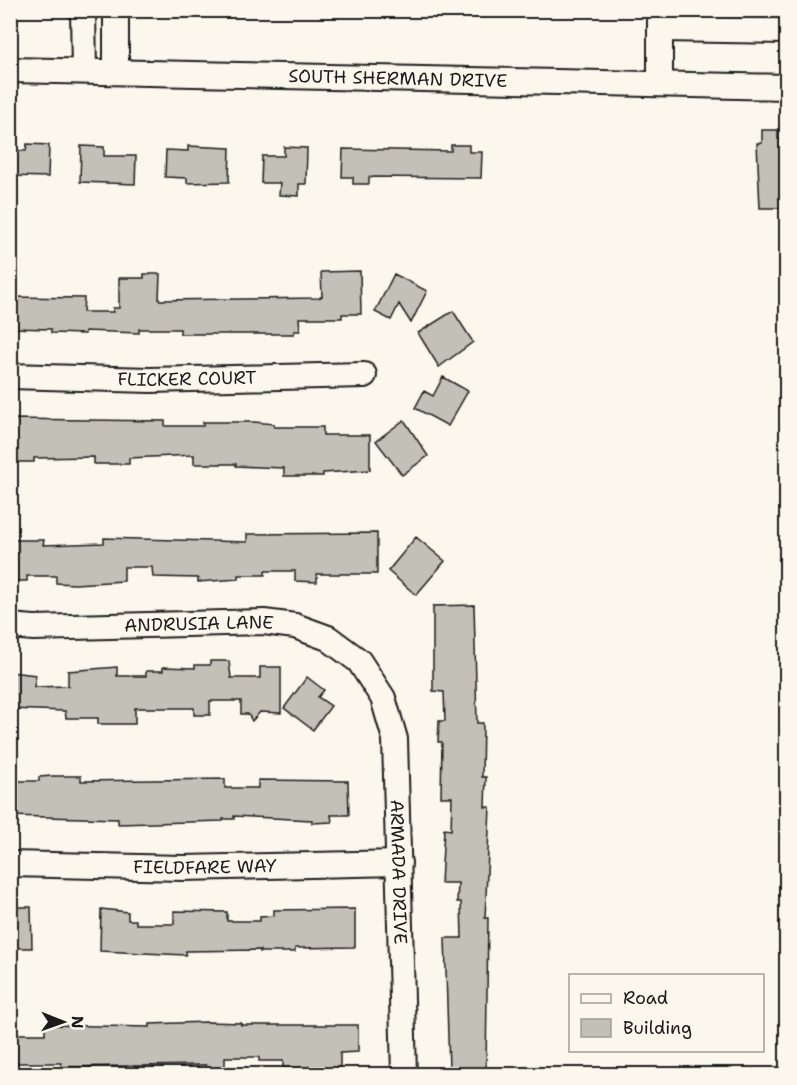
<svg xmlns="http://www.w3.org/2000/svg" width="797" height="1085" font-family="'Shantell Sans',sans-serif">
  <rect width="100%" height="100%" fill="#fbf7ec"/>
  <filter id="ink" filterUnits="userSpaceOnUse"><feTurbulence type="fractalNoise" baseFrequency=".0167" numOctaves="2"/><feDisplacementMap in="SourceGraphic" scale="12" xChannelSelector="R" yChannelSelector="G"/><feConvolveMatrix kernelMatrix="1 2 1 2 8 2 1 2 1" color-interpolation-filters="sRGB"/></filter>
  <g filter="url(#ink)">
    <!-- building -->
    <path fill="#c3c0b8" stroke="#1c1c1c" stroke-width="1.5" d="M 762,130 L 778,130 L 778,139 L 782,139 L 782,144 L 785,144 L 783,208 L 760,208 L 757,143 L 762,143 Z
      M 27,144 L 49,145 L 48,177 L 10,176 L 10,150 L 26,151 Z
      M 451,145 L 469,145 L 469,152 L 482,152 L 481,178 L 369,177 L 369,184 L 353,184 L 353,177 L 342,177 L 343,149 L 451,151 Z
      M 81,146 L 104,147 L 104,156 L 136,156 L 135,184 L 80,182 Z
      M 188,146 L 230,148 L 229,182 L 187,183 L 187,178 L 165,177 L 166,150 L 188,151 Z
      M 284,147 L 307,148 L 306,184 L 299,184 L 299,196 L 279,195 L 280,183 L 261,183 L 262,156 L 284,156 Z
      M 360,271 L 361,314 L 342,314 L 342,318 L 299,318 L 300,331 L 294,331 L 294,334 L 180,334 L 180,329 L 139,329 L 139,333 L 85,331 L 85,334 L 51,333 L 51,329 L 10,328 L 10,297 L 84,298 L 83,312 L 113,312 L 113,308 L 119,308 L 119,278 L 144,278 L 144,274 L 160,274 L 159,300 L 319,298 L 322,296 L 321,272 Z
      M 394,274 L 427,291 L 411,323 L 399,304 L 391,320 L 375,312 Z
      M 453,311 L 473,342 L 439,367 L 418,333 Z
      M 443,377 L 468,391 L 448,426 L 415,408 L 424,391 L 433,396 Z
      M 10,419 L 165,421 L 165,426 L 203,426 L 203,422 L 254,422 L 274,424 L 274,427 L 323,427 L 323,435 L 370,435 L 370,470 L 323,473 L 323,476 L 284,476 L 284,468 L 236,466 L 236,464 L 194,464 L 194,455 L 129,458 L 129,464 L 94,464 L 94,457 L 34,458 L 34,462 L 10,462 Z
      M 404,420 L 428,456 L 402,475 L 376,441 Z
      M 377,533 L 377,574 L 317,574 L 317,582 L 295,581 L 295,571 L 265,571 L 265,575 L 238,575 L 238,579 L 198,582 L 198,578 L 153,577 L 152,567 L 124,567 L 124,581 L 75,584 L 56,583 L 56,576 L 27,576 L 27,581 L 10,581 L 10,540 L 44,540 L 43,545 L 104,543 L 104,538 L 247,542 L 247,534 Z
      M 416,537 L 445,561 L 416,595 L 388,571 Z
      M 474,605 L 477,723 L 483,723 L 482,777 L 486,777 L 485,807 L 490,807 L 485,918 L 488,918 L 486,1069 L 449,1069 L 445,938 L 462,938 L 461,902 L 457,902 L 458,883 L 441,883 L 444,829 L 451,830 L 452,797 L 441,797 L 442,742 L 438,742 L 439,721 L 445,721 L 444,692 L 433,691 L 433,606 Z
      M 210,661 L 229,661 L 231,678 L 260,678 L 260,667 L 281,667 L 281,713 L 260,712 L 252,721 L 248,714 L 241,714 L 241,701 L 210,701 L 210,715 L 194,715 L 194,708 L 135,708 L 135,724 L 98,724 L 98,718 L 66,718 L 65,711 L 10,709 L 10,672 L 36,675 L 34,687 L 68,686 L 68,671 L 117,667 L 117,676 L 146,676 L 146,671 L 163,671 L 163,667 L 195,668 L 195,665 L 210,665 Z
      M 307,677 L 324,690 L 318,697 L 331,706 L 313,730 L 284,708 Z
      M 53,776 L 81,776 L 81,781 L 225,779 L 225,788 L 258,788 L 258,780 L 348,781 L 349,815 L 331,815 L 332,822 L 312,823 L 312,820 L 234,816 L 234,819 L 223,819 L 223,821 L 118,824 L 118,819 L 10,816 L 10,781 L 39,781 L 39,777 Z
      M 10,907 L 31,907 L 32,948 L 10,948 Z
      M 101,909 L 128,912 L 128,920 L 136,920 L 136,924 L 174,924 L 174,911 L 227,912 L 227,921 L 260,921 L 260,917 L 274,916 L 274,910 L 355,909 L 355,947 L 295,948 L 295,952 L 260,952 L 260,950 L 186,951 L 186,955 L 100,951 Z
      M 207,1022 L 241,1023 L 241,1025 L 358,1025 L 358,1052 L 340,1053 L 340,1072 L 320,1073 L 319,1067 L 283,1068 L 283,1061 L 259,1061 L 259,1057 L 225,1057 L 225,1068 L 206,1068 L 206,1065 L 61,1067 L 61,1063 L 10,1063 L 10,1034 L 45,1034 L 45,1025 L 150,1027 L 150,1024 Z"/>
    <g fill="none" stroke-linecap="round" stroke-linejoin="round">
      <!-- minor casing -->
      <g stroke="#1c1c1c" stroke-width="28">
        <g id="minor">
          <path d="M 83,10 L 84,71"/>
          <path d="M 660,29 L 786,31"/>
          <path id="s1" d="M 10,70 L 786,87"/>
          <path d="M 116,72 L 116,10"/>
          <path d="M 660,84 L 660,10"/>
          <path id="s2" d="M 10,376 L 150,380 L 364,375"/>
          <path id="s3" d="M 10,626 L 34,628 L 264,622 L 295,626 L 328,638 L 359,661 L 383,698 L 395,739 L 404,1074"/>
          <path id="s4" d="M 10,864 L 183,868 L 399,863"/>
        </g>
      </g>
      <!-- minor -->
      <use href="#minor" stroke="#fbf7ec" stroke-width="24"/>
    </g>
  </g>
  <g text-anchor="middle" stroke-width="4.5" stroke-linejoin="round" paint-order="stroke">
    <!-- street labels -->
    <g font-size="18" fill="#1c1c1c" stroke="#fbf7ec">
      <text dy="6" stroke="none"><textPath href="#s1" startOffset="388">SOUTH SHERMAN DRIVE</textPath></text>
      <text dy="6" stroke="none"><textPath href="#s2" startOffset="177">FLICKER COURT</textPath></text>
      <text dy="6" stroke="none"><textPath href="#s3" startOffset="189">ANDRUSIA LANE</textPath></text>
      <text dy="6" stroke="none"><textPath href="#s4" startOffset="195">FIELDFARE WAY</textPath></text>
      <text dy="6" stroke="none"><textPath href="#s3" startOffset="579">ARMADA DRIVE</textPath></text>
    </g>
  </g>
  <!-- margin -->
  <rect width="797" height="1085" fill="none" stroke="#fbf7ec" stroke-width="36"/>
  <rect x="18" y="18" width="761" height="1049" fill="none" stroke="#1c1c1c" stroke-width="2" filter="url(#ink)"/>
  <!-- legend -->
  <rect x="569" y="974" width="195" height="78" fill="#fbf7ec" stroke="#a29f99" stroke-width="1.5"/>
  <rect x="581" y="994" width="30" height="9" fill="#fbf7ec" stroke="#a29f99" stroke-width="1.5"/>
  <text x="623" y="1004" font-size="18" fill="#1c1c1c">Road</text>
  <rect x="581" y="1019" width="30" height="18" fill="#c3c0b8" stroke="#a29f99" stroke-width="1.5"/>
  <text x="623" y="1034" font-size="18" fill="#1c1c1c">Building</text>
  <!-- north arrow -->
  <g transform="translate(63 1022) rotate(91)" stroke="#fbf7ec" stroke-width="4.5" paint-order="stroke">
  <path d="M0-4.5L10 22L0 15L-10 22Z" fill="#1c1c1c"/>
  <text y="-9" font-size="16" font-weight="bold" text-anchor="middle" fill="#1c1c1c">N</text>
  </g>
</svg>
